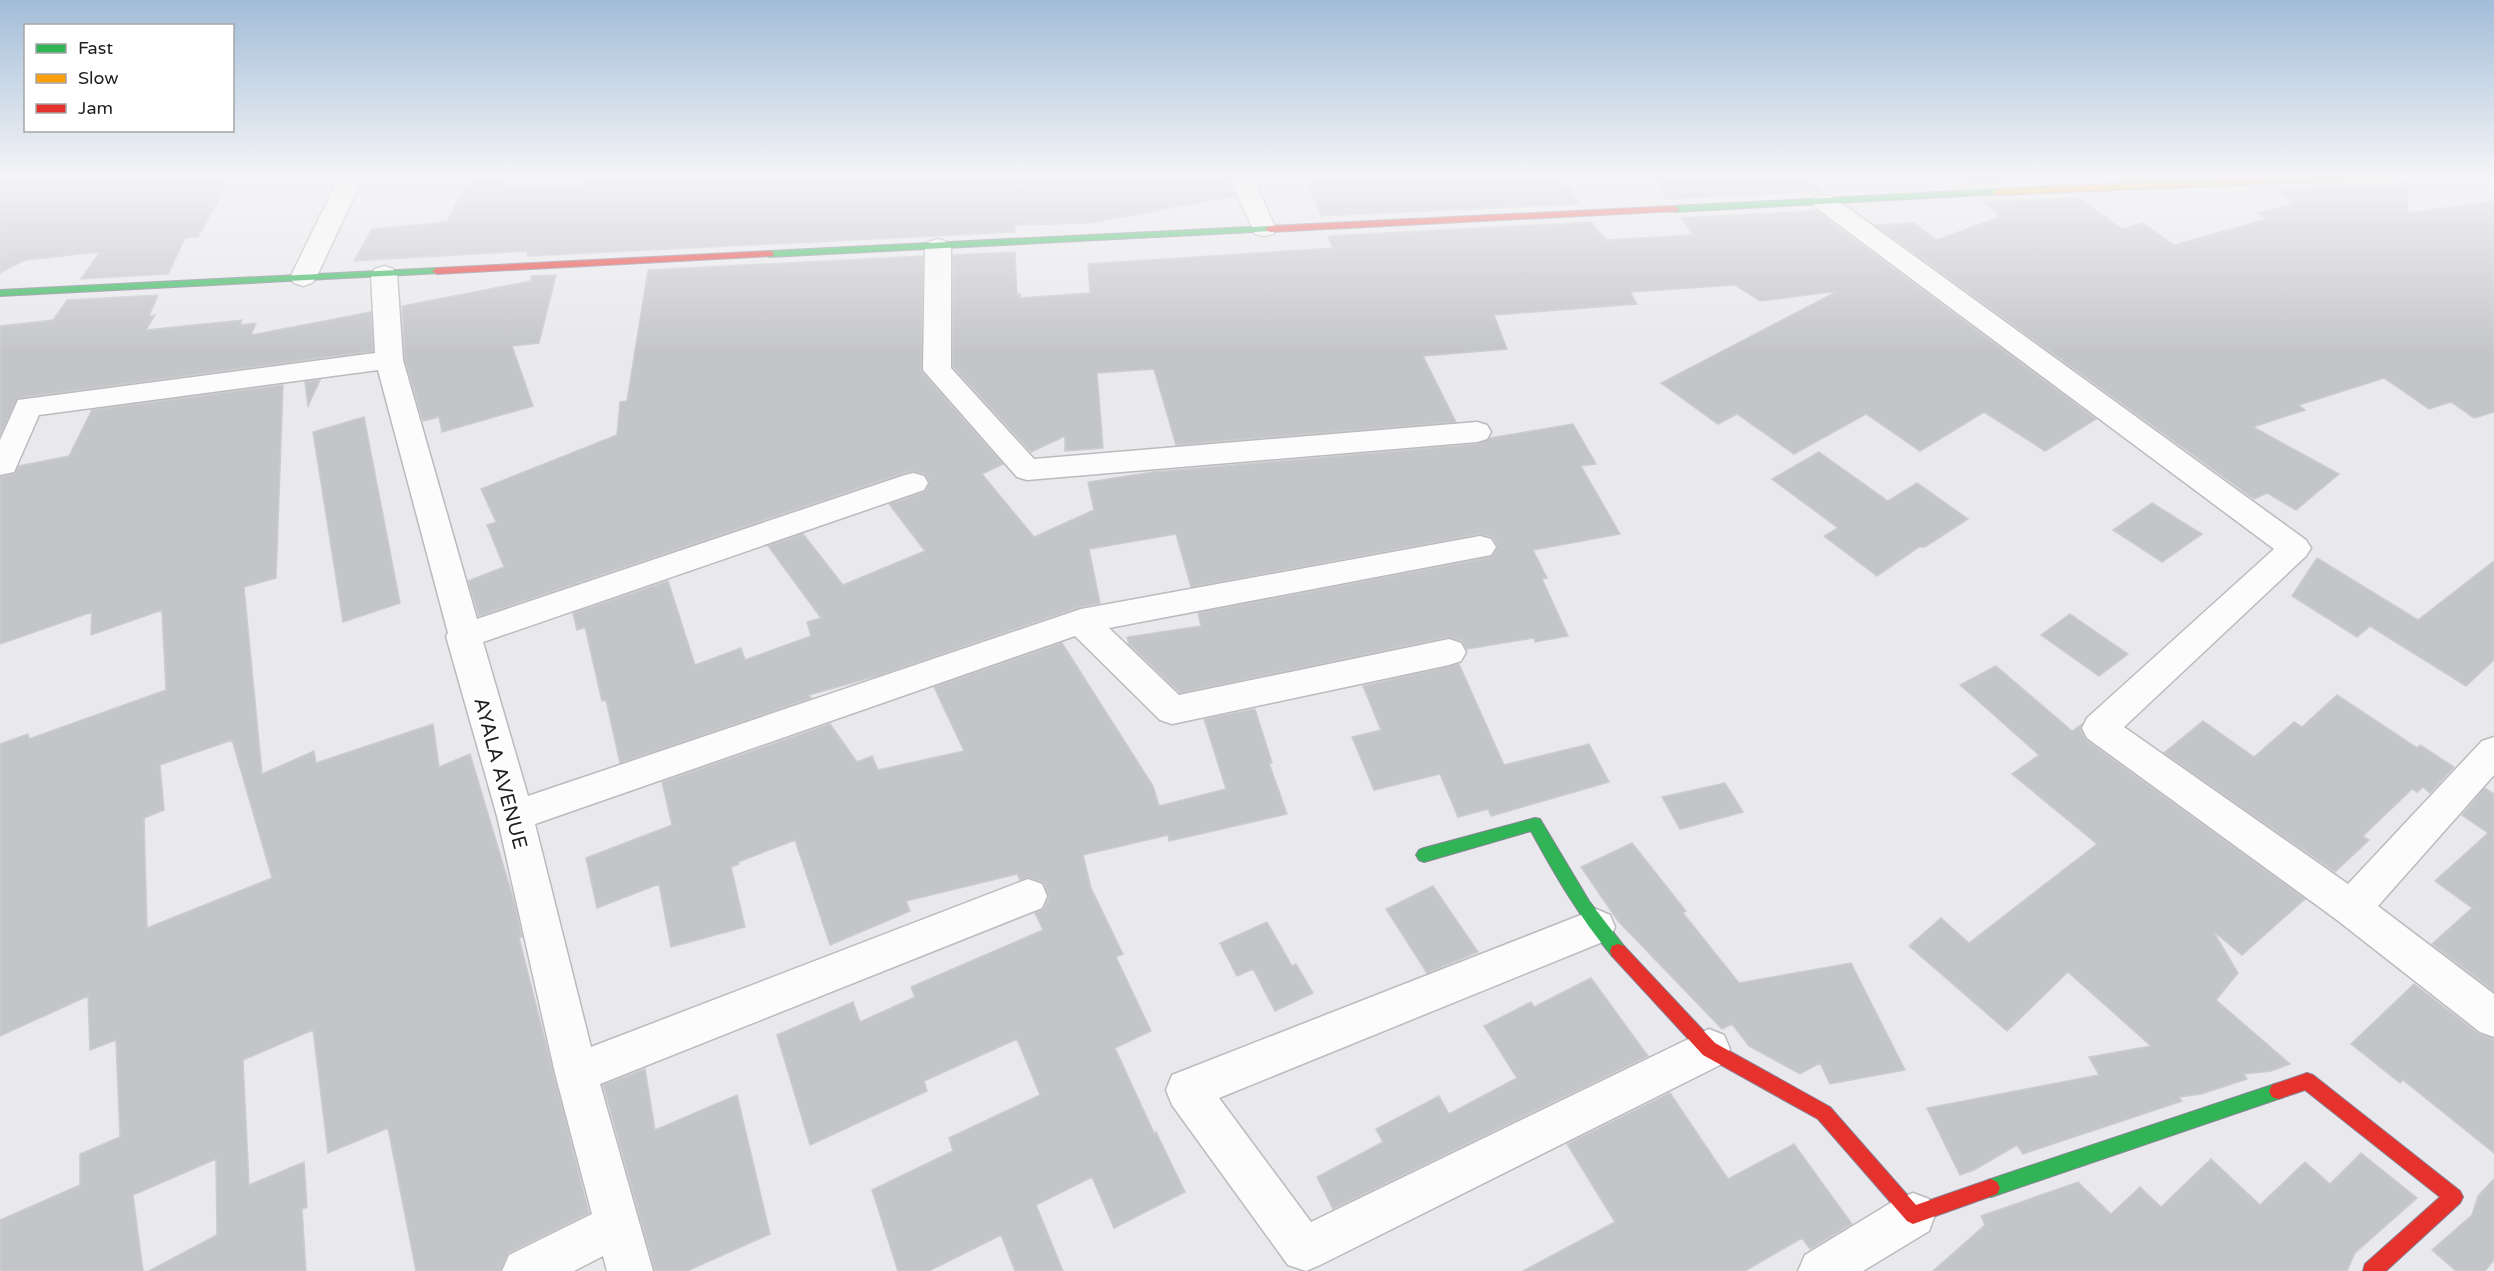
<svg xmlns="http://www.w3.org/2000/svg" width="2494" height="1271" font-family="'Varela Round',sans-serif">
  <rect width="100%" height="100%" fill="#e9e9ed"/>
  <!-- building -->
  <path fill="#c4c5c8" stroke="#caccd0" stroke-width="1.5" fill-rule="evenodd" d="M 0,175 L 232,175 L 198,237 L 185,238 L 168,274 L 81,279 L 100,252 L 25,260 L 0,273 Z
    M 582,175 L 1226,175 L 1235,196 L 1090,223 L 1014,225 L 1015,232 L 528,256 L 527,251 L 354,261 L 372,229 L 447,222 L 470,177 L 509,176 L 504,187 L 578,184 Z
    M 1304,175 L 1561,175 L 1579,204 L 1321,216 Z
    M 1650,175 L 1807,175 L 1822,191 L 1667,199 Z
    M 1959,175 L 2047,175 L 2053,180 L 1967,184 Z
    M 2407,180 L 2408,213 L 2494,201 L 2494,412 L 2474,418 L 2451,402 L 2429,409 L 2384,378 L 2299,405 L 2305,410 L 2253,427 L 2339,474 L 2296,510 L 2267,493 L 2254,499 L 1875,225 L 1914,223 L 1936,240 L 2000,217 L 1985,202 L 2078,198 L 2122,229 L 2143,223 L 2174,245 L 2267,219 L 2258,213 L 2293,204 L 2277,189 L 2396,184 Z
    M 1816,211 L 2096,419 L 2045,451 L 1984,412 L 1920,451 L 1866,414 L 1794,454 L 1737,414 L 1718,424 L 1661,383 L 1838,291 L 1760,301 L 1735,285 L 1630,292 L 1637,304 L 1494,315 L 1507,349 L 1423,356 L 1456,422 L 1176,445 L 1154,369 L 1097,373 L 1103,448 L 1065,451 L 1065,436 L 1031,452 L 953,367 L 953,255 L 1015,252 L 1017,295 L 1020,294 L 1020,298 L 1090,293 L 1088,264 L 1333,248 L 1328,236 L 1591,222 L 1606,240 L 1693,235 L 1681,218 Z
    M 923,256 L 921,371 L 1003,464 L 982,474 L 1034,537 L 1094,510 L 1088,482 L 1153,472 L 1477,444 L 1490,438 L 1573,424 L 1596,464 L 1581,466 L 1620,534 L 1533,550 L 1547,578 L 1542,579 L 1568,636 L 1535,642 L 1534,638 L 1467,649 L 1462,641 L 1449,637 L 1180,693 L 1129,644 L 1127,637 L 1201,626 L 1198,613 L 1491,557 L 1498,546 L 1492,537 L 1480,534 L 1191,587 L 1176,534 L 1089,549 L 1100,603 L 1080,607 L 880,675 L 809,695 L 811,698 L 620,763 L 606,700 L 602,701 L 585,627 L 577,630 L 573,613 L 668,581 L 695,665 L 741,648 L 745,660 L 811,636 L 807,622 L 821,618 L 768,546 L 803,534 L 843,585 L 925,551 L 889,504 L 925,492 L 930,482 L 925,474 L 912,471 L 901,474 L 479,616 L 468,581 L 504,567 L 487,525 L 496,522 L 481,489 L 617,435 L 620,402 L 627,401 L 648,270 Z
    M 556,275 L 539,343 L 512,346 L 533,406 L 442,432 L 439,417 L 423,421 L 405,360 L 402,306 L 531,281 L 531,276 Z
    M 158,295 L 149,316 L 155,315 L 146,330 L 242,320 L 240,325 L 256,323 L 251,335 L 371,312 L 373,351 L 18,398 L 0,435 L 0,326 L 53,320 L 67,300 Z
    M 320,380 L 308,406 L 305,382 Z
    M 283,385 L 276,578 L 244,587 L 262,774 L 314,751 L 316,763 L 433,724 L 439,767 L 470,754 L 514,901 L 522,937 L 519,938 L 589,1213 L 508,1253 L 500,1271 L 416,1271 L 388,1128 L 328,1153 L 313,1030 L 243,1060 L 249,1185 L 304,1162 L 307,1207 L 302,1209 L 306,1271 L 149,1271 L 217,1235 L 216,1159 L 133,1195 L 143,1271 L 0,1271 L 0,1220 L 80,1185 L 80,1154 L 120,1137 L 116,1040 L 90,1050 L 88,996 L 0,1036 L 0,744 L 28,734 L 29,739 L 166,690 L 162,610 L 91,635 L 92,612 L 0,644 L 0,477 L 14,474 L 19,466 L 69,456 L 92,410 ZM 232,740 L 272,878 L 147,928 L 144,818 L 164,810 L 160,765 Z
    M 364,417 L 400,603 L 343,622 L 313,432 Z
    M 1819,452 L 1888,501 L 1917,483 L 1968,519 L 1925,547 L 1919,547 L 1877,576 L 1824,536 L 1838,528 L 1772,479 Z
    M 2152,503 L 2202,534 L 2162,562 L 2113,530 Z
    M 2317,558 L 2418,620 L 2494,561 L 2494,660 L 2466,686 L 2370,626 L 2357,637 L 2292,596 Z
    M 2070,614 L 2128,654 L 2099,676 L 2041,635 Z
    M 1062,643 L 1153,786 L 1159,806 L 1226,789 L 1204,719 L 1255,709 L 1272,763 L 1269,763 L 1287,814 L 1169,841 L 1168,835 L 1083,855 L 1091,888 L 1123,954 L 1116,957 L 1151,1031 L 1115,1048 L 1154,1133 L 1156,1132 L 1185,1192 L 1114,1228 L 1092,1177 L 1036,1205 L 1063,1271 L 1015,1271 L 1001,1235 L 929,1271 L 898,1271 L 872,1190 L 953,1151 L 949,1138 L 1040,1095 L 1017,1039 L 924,1081 L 927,1091 L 810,1145 L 777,1035 L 853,1002 L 860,1022 L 915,997 L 911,987 L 1043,930 L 1035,913 L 1044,909 L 1049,897 L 1044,883 L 1029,877 L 1020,880 L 1017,874 L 906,901 L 910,911 L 830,945 L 795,840 L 738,862 L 739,864 L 731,867 L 745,927 L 671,947 L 659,884 L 597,908 L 586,858 L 672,825 L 662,782 L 830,724 L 857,762 L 872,756 L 878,770 L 964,751 L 934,687 Z
    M 1459,664 L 1504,765 L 1589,744 L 1609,782 L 1491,816 L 1488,809 L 1458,817 L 1440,774 L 1374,790 L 1352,737 L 1381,730 L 1363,686 Z
    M 1996,666 L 2072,731 L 2081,725 L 2080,729 L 2086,740 L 2305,899 L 2242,955 L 2213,931 L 2238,973 L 2216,1000 L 2290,1064 L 2271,1071 L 2244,1074 L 2247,1079 L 2201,1094 L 2179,1097 L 2182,1101 L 2023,1154 L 2017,1145 L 1974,1170 L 1960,1175 L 1927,1108 L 2099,1075 L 2089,1057 L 2151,1046 L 2068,972 L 2007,1031 L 1909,946 L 1941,918 L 1969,943 L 2097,844 L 2012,774 L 2039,755 L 1960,685 Z
    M 2337,695 L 2417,748 L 2420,745 L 2454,767 L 2430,793 L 2423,787 L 2417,792 L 2412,789 L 2363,836 L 2369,840 L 2335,872 L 2164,753 L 2203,721 L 2254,757 L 2294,722 L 2302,727 Z
    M 1725,783 L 1743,812 L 1680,829 L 1662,797 Z
    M 2485,788 L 2494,794 L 2494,991 L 2432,944 L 2472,908 L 2435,881 L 2488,833 L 2462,815 Z
    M 1632,843 L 1686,911 L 1683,913 L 1739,983 L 1851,963 L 1905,1070 L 1830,1084 L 1820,1063 L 1800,1074 L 1749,1046 L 1732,1024 L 1722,1029 L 1618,921 L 1581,867 Z
    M 1433,886 L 1478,952 L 1427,973 L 1386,909 Z
    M 1267,922 L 1292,966 L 1296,964 L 1313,993 L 1275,1011 L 1253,969 L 1237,976 L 1220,943 Z
    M 1591,978 L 1648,1056 L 1333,1209 L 1317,1177 L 1383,1142 L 1376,1129 L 1439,1096 L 1449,1114 L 1517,1078 L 1484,1026 L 1531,1002 L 1534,1007 Z
    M 2414,984 L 2479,1034 L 2494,1039 L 2494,1153 L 2403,1080 L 2400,1083 L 2351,1044 Z
    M 645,1069 L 655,1130 L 737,1095 L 770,1234 L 687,1271 L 655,1271 L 603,1085 Z
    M 1670,1093 L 1728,1179 L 1794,1144 L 1852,1224 L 1810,1249 L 1802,1238 L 1745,1271 L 1523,1271 L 1615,1222 L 1567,1144 Z
    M 2361,1153 L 2417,1198 L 2355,1253 L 2347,1271 L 1933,1271 L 1985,1225 L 1981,1216 L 2078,1182 L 2111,1214 L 2140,1187 L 2161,1207 L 2211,1159 L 2260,1205 L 2305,1162 L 2330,1184 Z
    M 2494,1179 L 2494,1260 L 2485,1271 L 2456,1271 L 2432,1250 L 2472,1215 L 2478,1196 Z"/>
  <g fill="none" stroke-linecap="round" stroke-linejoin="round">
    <!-- street casing -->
    <g stroke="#bbbbbd" stroke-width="3">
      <path id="street" d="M 340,175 L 364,175 L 316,278 L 312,283 L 303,286 L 294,283 L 290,278 Z
        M 1228,175 L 1252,175 L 1276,229 L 1273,234 L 1264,236 L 1255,234 Z
        M 1824,195 L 1833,197 L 2306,540 L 2311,548 L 2306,556 L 2124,727 L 2348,884 L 2482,741 L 2494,737 L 2494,775 L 2378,906 L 2494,994 L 2494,1037 L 2480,1032 L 2337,920 L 2087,738 L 2082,728 L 2087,718 L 2274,549 L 1815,207 L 1812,202 L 1815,197 Z
        M 938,239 L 947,242 L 951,247 L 951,368 L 1034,459 L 1477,422 L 1487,425 L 1491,432 L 1487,439 L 1477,442 L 1027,480 L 1017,477 L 923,370 L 925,247 L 929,242 Z
        M 384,266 L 393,269 L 397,274 L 403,360 L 477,619 L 902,476 L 913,473 L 924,476 L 928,483 L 924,490 L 483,642 L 528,796 L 1081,609 L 1480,536 L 1491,539 L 1496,547 L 1491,555 L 1109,628 L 1179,695 L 1449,639 L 1461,643 L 1466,652 L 1461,661 L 1449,665 L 1172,724 L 1160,720 L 1075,636 L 535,824 L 591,1047 L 1028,879 L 1042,884 L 1047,896 L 1042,908 L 600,1084 L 653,1271 L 607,1271 L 603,1256 L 574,1271 L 502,1271 L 509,1255 L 592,1214 L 555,1073 L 497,816 L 446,636 L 448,633 L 378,370 L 39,415 L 14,472 L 0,475 L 0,440 L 18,400 L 375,353 L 371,274 L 375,269 Z
        M 1596,909 L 1610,915 L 1615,927 L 1610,939 L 1219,1098 L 1311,1222 L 1709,1029 L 1724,1035 L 1730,1049 L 1724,1063 L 1320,1265 L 1306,1271 L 1288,1265 L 1172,1105 L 1166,1090 L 1172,1075 Z
        M 1913,1193 L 1929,1199 L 1935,1215 L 1929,1231 L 1863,1271 L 1798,1271 L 1805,1255 L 1897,1199 Z"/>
    </g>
    <!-- fast casing -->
    <g stroke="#888296" stroke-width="2">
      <path id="fast" d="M 1997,189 L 2002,192 L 2000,194 L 1674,212 L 1669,209 L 1674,206 Z
        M 1270,226 L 1274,227 L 1274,231 L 769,257 L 764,254 L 769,251 Z
        M 437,268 L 441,269 L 441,273 L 0,296 L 0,290 Z
        M 1535,818 L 1540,819 L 1589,901 L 1624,946 L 1626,951 L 1624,956 L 1618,958 L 1612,956 C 1580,918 1555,875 1531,831 L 1424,862 L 1419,860 L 1416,855 L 1419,850 L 1424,848 Z
        M 2278,1083 L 2284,1085 L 2287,1091 L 2284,1097 L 2278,1099 L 1991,1197 L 1985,1194 L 1982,1188 L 1985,1182 L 1991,1179 Z"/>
    </g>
    <!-- slow casing -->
    <g stroke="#888296" stroke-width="2">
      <path id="slow" d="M 2318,175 L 2401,175 L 2396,178 L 1997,195 L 1992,192 L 1997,189 Z"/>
    </g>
    <!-- jam casing -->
    <g stroke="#888296" stroke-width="2">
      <path id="jam" d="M 1674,206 L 1679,209 L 1678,211 L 1270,232 L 1265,229 L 1270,226 Z
        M 769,251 L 773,252 L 773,256 L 437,274 L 432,271 L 437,268 Z
        M 1618,944 L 1624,946 L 1715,1043 L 1830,1107 L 1916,1205 L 1991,1179 L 1997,1182 L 2000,1188 L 1997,1194 L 1913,1224 L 1907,1221 L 1818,1119 L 1703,1055 L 1612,956 L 1610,951 L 1612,946 Z
        M 2307,1073 L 2313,1075 L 2460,1191 L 2463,1197 L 2460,1203 L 2386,1271 L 2363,1271 L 2365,1264 L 2440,1197 L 2305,1090 L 2278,1099 L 2272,1097 L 2269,1091 L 2272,1085 Z"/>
    </g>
    <!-- street -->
    <use href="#street" fill="#fcfcfc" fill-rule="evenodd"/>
    <!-- fast -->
    <use href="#fast" fill="#30b455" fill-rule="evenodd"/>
    <!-- slow -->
    <use href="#slow" fill="#ff9f0a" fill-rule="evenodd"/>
    <!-- jam -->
    <use href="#jam" fill="#e5322d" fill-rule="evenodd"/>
  </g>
  <!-- sky -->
  <linearGradient id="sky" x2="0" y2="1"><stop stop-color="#a3bdd8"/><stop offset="0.5" stop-color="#f5f5f7"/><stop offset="1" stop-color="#f5f5f7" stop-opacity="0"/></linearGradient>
  <rect width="2494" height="353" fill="url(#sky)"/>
  <g text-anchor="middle" stroke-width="5" stroke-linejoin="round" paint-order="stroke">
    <!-- street labels -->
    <g font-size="20" fill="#1f1f1f" stroke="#fff">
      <text transform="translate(501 773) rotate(75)" y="7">AYALA AVENUE</text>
    </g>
  </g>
  <!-- legend -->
  <rect x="24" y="24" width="210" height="108" fill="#ffffff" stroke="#a5a5a5" stroke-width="1.5"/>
  <rect x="36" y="44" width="30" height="9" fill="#30b455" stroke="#a5a5a5" stroke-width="1.5"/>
  <text x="78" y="54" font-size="18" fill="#1f1f1f">Fast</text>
  <rect x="36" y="74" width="30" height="9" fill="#ff9f0a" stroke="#a5a5a5" stroke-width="1.5"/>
  <text x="78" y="84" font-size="18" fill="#1f1f1f">Slow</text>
  <rect x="36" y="104" width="30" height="9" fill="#e5322d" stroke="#a5a5a5" stroke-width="1.5"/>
  <text x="78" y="114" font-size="18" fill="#1f1f1f">Jam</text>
</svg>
